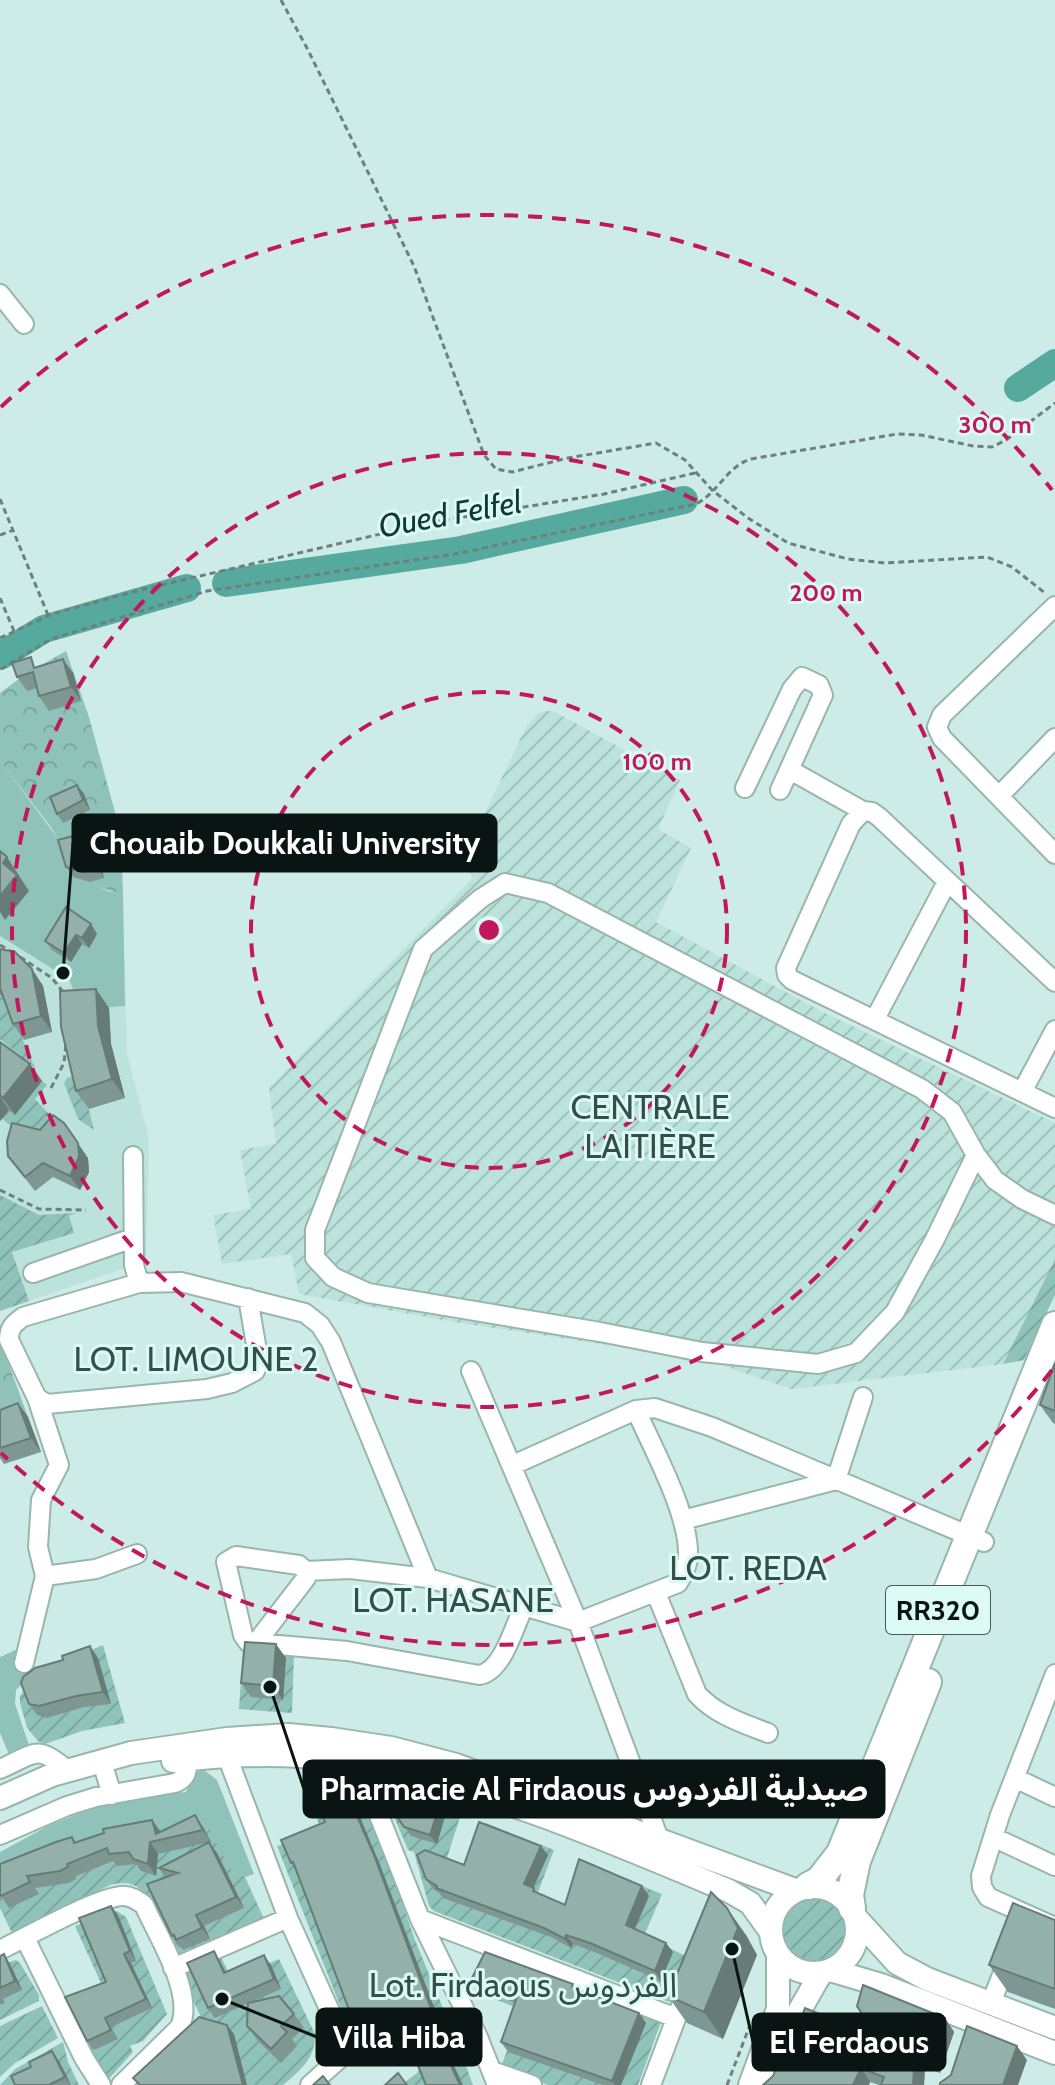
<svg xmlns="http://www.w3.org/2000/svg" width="1055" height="2085" font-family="Cabin,'Noto Sans Arabic',sans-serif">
  <defs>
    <pattern id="industrial-furrows" width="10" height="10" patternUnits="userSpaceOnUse" patternTransform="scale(2)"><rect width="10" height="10" fill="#bbe3db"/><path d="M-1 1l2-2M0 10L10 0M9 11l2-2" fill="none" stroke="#9fc2bb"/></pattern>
    <pattern id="forest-crowns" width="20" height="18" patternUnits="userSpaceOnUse" patternTransform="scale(2)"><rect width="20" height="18" fill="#8fc3ba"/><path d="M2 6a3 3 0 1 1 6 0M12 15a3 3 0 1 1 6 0" fill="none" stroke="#7aa79f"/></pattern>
    <pattern id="garden-furrows" width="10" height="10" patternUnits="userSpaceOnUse" patternTransform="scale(2)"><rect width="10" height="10" fill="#8fc3ba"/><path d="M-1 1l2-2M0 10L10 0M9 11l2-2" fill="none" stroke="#7aa79f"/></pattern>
  </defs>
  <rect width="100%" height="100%" fill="#ceece7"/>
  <!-- built -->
  <path fill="#bbe3db" d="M 66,651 L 121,834 L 127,1053 L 149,1139 L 146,1261 L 0,1311 L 0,693 Z"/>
  <!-- industrial -->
  <path fill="url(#industrial-furrows)" d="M 546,711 L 553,711 L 680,780 L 658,829 L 691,848 L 656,922 L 823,1012 L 1055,1123 L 1055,1259 L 1003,1364 L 791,1389 L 687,1353 L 607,1345 L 454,1322 L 299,1294 L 291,1254 L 222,1264 L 213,1215 L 251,1209 L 240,1150 L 276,1144 L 269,1088 L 473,878 L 463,864 L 464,857 L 526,727 L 538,713 Z"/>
  <!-- grass -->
  <path fill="#8fc3ba" d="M 0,761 L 90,882 L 107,891 L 123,894 L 125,1006 L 73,1010 L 73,989 L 69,979 L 0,936 Z
    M 24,1646 L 33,1674 L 16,1690 L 15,1704 L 30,1748 L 10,1757 L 0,1733 L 0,1657 Z
    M 204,1770 L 217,1780 L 254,1874 L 245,1877 L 232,1872 L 0,1877 L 0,1852 L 48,1826 L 92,1808 L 113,1801 L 186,1792 C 189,1781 192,1771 204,1770 Z"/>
  <!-- forest -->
  <path fill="url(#forest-crowns)" d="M 66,651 L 89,717 L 121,834 L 123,894 C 105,891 90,882 73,877 L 64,849 L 51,827 L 0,761 L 0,693 L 27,673 Z
    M 2,1346 L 28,1417 L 0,1428 L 0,1347 Z"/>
  <!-- garden -->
  <path fill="url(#garden-furrows)" d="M 0,995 L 4,996 L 35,1068 L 0,1039 Z
    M 0,1047 L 47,1085 L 35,1099 L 63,1129 L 26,1139 L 0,1117 Z
    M 80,1074 L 94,1130 L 78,1119 L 64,1083 L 67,1078 Z
    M 0,1195 L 39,1215 L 76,1213 L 69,1216 L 74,1233 L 12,1252 L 29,1301 L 0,1311 Z
    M 1055,1259 L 1055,1295 L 1024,1360 L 1003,1364 Z
    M 103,1645 L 125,1723 L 82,1731 L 45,1744 L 38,1741 L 27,1728 L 20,1703 L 20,1696 L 27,1686 L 77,1656 Z
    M 243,1651 L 294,1654 L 292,1713 L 239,1709 Z
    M 303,1779 L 343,1783 L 357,1790 L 374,1822 L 415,1940 L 454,2035 C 424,2047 386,2067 356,2046 L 277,1846 L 321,1830 Z
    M 386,1792 L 461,1814 L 446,1861 L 471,1870 L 486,1823 L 554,1850 L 537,1895 L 565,1905 L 620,1877 L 662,1894 L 644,1936 L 688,1957 L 672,2003 L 434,1911 L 429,1906 L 414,1852 L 408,1850 L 384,1793 Z
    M 204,1820 L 232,1872 L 245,1877 L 265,1921 L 174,1958 L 145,1894 C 134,1882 126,1881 110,1885 L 13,1935 L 0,1908 L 0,1877 L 130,1835 Z
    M778 1930a36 36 0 1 1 72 0a36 36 0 1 1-72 0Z
    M 117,1911 L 126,1917 L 167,2014 L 143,2041 L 130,2046 L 133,2052 L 105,2083 L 63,2005 L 105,1992 L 75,1926 Z
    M 218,1951 L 232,1979 L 279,1959 L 315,2034 C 315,2059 301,2070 283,2085 L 137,2085 L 200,2021 L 200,2015 L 178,1969 Z
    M 490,1956 L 661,2022 L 638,2085 L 548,2085 L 501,2067 L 522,2010 L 475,1991 Z
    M 16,1960 L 20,1963 L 39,1995 L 39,2001 L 0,2020 L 0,1965 Z
    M 42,2006 L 58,2038 L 15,2063 L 0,2077 L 0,2026 Z
    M 63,2042 L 68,2062 L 79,2085 L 0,2085 L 15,2069 Z
    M 460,2050 L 473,2085 L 401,2085 L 417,2073 L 422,2064 Z"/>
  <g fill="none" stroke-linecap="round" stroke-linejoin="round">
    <!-- river -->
    <path stroke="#56aa9d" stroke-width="28" d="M 1018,388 L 1055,363
      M 226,583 L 461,550 L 684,500
      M 0,656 L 44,629 L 187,588"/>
    <!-- minor casing -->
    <g stroke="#98b5b0" stroke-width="22">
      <path id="minor" d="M 0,294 L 24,324
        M 1055,606 L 942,715 L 937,727 L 942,738 L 1055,854
        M 790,770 L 863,811
        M 745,788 L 792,689 L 802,677 L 819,685 L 823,695 L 780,790
        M 1000,795 L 1055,738
        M 1055,982 L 879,817 L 872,812 L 863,811 L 851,824 L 786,968 L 787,975 L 792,980 L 1055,1108
        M 875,1019 L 947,882
        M 1022,1092 L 1055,1030
        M 976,1155 L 935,1239 L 895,1312 L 856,1353 L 818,1364 L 702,1352 L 600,1332 L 368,1293 L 333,1277 L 315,1258 L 315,1230 L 423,949 L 480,899 L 505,883 L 548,893 L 922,1089 L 952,1112 L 976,1155 L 995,1180 L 1022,1199 L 1055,1215
        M 133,1156 L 134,1265 L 139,1283
        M 33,1273 L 133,1238
        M 248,1298 L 259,1362 L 255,1371 L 232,1383 L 207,1389 L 47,1404 L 37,1398 L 9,1340 C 9,1328 13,1324 23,1317 L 139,1283 L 181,1282 L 305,1313 L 320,1325 L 331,1342 L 428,1578
        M 471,1371 L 578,1622 L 662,1847
        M 513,1465 L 636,1410 L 655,1408 L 712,1427 L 984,1542
        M 683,1520 L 836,1480 L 863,1397
        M 45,1576 L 96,1569 L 137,1554
        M 656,1593 L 697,1694 C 716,1715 742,1723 768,1733
        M 523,1608 C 514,1628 502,1672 479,1675 L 347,1651 L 256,1643 L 248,1642 L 243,1635 L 226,1562 L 236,1556 L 299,1565 L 306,1571 L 350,1569 L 428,1578 L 578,1622 L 678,1583 C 684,1574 688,1566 688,1555 C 689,1513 653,1449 636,1410
        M 256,1643 L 306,1578 L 306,1571
        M 24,1663 L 45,1576 L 38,1547 L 41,1500 L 59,1465 L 37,1398
        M 1055,1674 L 1000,1815 L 981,1876 L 982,1887 L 988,1897 L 1055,1927
        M 227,1746 L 227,1756 L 288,1918 L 348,2051 L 310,2085
        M 357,1753 L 359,1765 L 420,1919 L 478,2037 L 497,2085
        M 0,1769 C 35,1754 36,1743 67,1770
        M 105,1772 L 112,1795
        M 1015,1778 L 1055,1797
        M 0,1835 L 67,1806 L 96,1797 L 175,1783 C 187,1778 187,1771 188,1759
        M 993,1837 L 1055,1866
        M 420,1919 L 676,2018
        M 25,1938 L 84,2058 L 101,2085
        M 0,1950 C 28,1936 94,1899 121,1896 C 130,1895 137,1900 144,1905 C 158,1937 195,1993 180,2027 L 121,2085
        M 173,1968 L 288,1918
        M 991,2003 L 1009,1957
        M 492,2071 L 532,2085
        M 651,2085 L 680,2008"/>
    </g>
    <!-- major casing -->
    <g stroke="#98b5b0" stroke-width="26">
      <path id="major" d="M 173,1761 C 224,1755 279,1752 331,1759 C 469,1780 601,1837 729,1891 L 750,1903 L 771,1932
        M 0,1798 L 52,1775 L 131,1753 L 227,1739 L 288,1735 L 331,1739 L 391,1748 L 456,1765 L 795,1890
        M771 1930a43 43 0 1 1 86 0a43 43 0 1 1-86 0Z
        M 857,1919 L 897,1963 L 927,1979 L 1055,2028
        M 830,1970 L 881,1985 L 1055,2053
        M 750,2085 L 778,2009 L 778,1954
        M 770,2085 L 797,2015 L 821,1973"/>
    </g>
    <!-- highway casing -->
    <g stroke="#98b5b0" stroke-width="30">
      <path id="highway" d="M 808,1886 L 819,1880 L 840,1853 L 1055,1325
        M 852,1908 L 850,1895 L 857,1861 L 928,1682"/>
    </g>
    <!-- path -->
    <path stroke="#6c817d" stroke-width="3" stroke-dasharray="6 4" stroke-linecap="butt" d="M 281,0 L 308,50 L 414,266 L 484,455 L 496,469 L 512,472 L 568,458 L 656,443 L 685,460 L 712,490 L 748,518 L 788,543 L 848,559 L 885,563 L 987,557 L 1012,567 L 1045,593
      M 0,499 L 48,615
      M 0,535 L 13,530
      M 0,598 L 14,631
      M 0,638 L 52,614 L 144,589 L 432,522 L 604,494 L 695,473
      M 1,669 L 51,639 L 207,591 L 455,554 L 696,504 C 718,493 726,467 751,459 L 897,434 L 921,435 L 973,446 L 992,447 L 1006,440 L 1055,403
      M 0,945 L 10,951
      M 20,957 L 52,978 L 63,992
      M 51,1088 L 64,1063 L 66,1044
      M 0,1190 L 39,1209 L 86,1210
      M 440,2049 L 464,2042
      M 362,2058 L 370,2061 L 418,2056
      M 727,2085 L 750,2025"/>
    <!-- minor -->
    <use href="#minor" stroke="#fff" stroke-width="18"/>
    <!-- major -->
    <use href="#major" stroke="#fff" stroke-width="22"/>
    <!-- highway -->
    <use href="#highway" stroke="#fff" stroke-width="26"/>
  </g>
  <!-- wall -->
  <path fill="#7e9792" d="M 38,667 L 73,673 L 81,701 L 49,711 L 39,696 L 37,688 L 27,691 L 17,677 Z
    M 77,785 L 84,794 L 90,810 L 63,823 L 57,814 Z
    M 94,841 L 104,878 L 90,882 L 73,877 L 66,867 Z
    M 66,907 L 97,934 L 89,948 L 82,944 L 71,962 L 52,950 L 45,941 Z
    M 0,949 L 32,969 L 43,986 L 52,1032 L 24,1040 L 13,1024 L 3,996 L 0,995 Z
    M 109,1008 L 111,1044 L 125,1098 L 89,1109 L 76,1091 Z
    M 0,1042 L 30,1064 L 42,1081 L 15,1115 L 9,1110 L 0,1121 Z
    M 8,1156 L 88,1158 L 89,1172 L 80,1190 L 53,1177 L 35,1191 Z
    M 1055,1363 L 1055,1424 L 1053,1423 L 1040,1405 Z
    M 18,1403 L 28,1417 L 41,1452 L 4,1464 L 0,1458 L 0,1410 Z
    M 98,1658 L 111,1704 L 84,1707 L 47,1718 L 37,1715 L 29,1704 Z
    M 286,1658 L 283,1700 L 251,1697 L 241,1683 Z
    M 349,1791 L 380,1865 L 440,2023 L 410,2035 L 408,2031 L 376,2043 L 371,2035 L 362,2037 L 356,2028 L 296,1870 L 291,1863 Z
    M 439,1807 L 445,1816 L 437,1844 L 411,1836 L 398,1818 Z
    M 152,1820 L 160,1832 L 203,1827 L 211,1842 L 158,1854 L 156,1876 L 141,1871 L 136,1864 L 117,1866 L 113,1861 L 76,1876 L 76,1879 L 69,1883 L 35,1888 L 39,1894 L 9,1908 L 0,1894 L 72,1837 L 76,1842 Z
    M 209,1842 L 217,1853 L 244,1908 L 204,1926 L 210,1939 L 183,1950 L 181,1947 L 179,1947 L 172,1936 L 165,1877 L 159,1868 Z
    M 548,1855 L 533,1888 L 538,1894 L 565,1905 L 649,1896 L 635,1929 L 673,1952 L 661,1981 L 597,1953 L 573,1944 L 571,1948 L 551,1937 L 443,1898 L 439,1893 L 433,1889 L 426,1879 L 464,1865 Z
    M 111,1906 L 118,1915 L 136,1961 L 131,1963 L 152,2008 L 111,2027 L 118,2039 L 94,2050 L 87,2041 L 106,1982 Z
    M 1055,1920 L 1055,2009 L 1008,1992 L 989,1965 Z
    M 746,1935 L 757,1955 L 723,2039 L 687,2023 L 668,1996 Z
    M 0,1956 L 10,1964 L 22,1990 L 3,1999 L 5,2003 L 0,2005 Z
    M 220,1961 L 226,1972 L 271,1965 L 281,1989 L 215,2018 L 208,2008 Z
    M 472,1978 L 576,1989 L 646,2023 L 621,2085 L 603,2085 L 508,2052 L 501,2042 L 515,2003 L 479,1987 Z
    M 294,2014 L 304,2028 L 292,2039 L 297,2046 L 281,2063 L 257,2040 L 247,2026 Z
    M 945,2018 L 954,2032 L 940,2073 L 925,2067 L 924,2085 L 879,2085 L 870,2082 L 869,2085 L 763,2085 L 773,2076 L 793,2040 L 877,2037 Z
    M 59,2061 L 71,2085 L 15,2085 Z"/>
  <!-- shaded-wall -->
  <path fill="#677b77" d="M 63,659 L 73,673 L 81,701 L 71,687 Z
    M 77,785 L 84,794 L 90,810 L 83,800 Z
    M 88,832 L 94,841 L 104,878 L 98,868 Z
    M 7,857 L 29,891 L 5,920 L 0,912 L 0,896 L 3,863 Z
    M 91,924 L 97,934 L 89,948 L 82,938 Z
    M 76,935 L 82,944 L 71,962 L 64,953 Z
    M 32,969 L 43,986 L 52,1032 L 41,1016 Z
    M 96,989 L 109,1008 L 111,1044 L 125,1098 L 112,1079 L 98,1026 Z
    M 30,1064 L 42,1081 L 15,1115 L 3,1098 Z
    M 0,1097 L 9,1110 L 0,1121 Z
    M 64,1123 L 88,1158 L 89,1172 L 80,1190 L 70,1176 Z
    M 18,1403 L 28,1417 L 41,1452 L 31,1438 Z
    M 276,1644 L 286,1658 L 283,1700 L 273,1686 Z
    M 90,1646 L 98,1658 L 111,1704 L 103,1692 Z
    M 342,1782 L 349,1791 L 380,1865 L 440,2023 L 433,2014 Z
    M 439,1807 L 445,1816 L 437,1844 L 430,1835 Z
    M 195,1815 L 203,1827 L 211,1842 L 203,1830 Z
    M 152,1820 L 161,1832 L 156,1834 Z
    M 150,1842 L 158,1854 L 156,1876 L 148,1864 Z
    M 209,1842 L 217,1853 L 244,1908 L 236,1897 Z
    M 541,1846 L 548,1855 L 531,1893 L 524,1884 Z
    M 642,1886 L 649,1896 L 632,1935 L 626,1925 Z
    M 111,1906 L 118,1915 L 136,1961 L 130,1951 Z
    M 727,1908 L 746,1935 L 757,1955 L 723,2039 L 704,2012 Z
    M 196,1915 L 204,1926 L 210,1939 L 202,1928 Z
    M 566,1935 L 573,1944 L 571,1948 L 565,1939 Z
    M 666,1943 L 673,1952 L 661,1981 L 655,1971 Z
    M 214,1951 L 220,1961 L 230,1982 L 224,1973 Z
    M 4,1954 L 10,1964 L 22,1990 L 15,1981 Z
    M 124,1954 L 131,1963 L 152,2008 L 146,1999 Z
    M 264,1955 L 271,1965 L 281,1989 L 274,1979 Z
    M 639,2013 L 646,2023 L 621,2085 L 615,2085 L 612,2081 Z
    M 945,2018 L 954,2032 L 940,2073 L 931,2059 Z
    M 227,2025 L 234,2034 L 247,2085 L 243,2085 Z
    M 441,2044 L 450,2057 L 463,2085 L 460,2085 Z
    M 1017,2046 L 1027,2060 L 1018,2085 L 1003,2085 Z
    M 52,2051 L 59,2061 L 71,2085 L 65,2077 Z
    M 915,2053 L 925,2067 L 924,2085 L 913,2085 Z
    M 861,2068 L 870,2082 L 869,2085 L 853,2085 Z"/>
  <!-- building -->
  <path fill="#93b0aa" stroke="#677b77" stroke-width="2" d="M 31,657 L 34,668 L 63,659 L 71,687 L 39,696 L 33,672 L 17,677 L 12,663 Z
    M 77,785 L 83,800 L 57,814 L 50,797 Z
    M 88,832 L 98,868 L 83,872 L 66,867 L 58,840 Z
    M 0,851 L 7,857 L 3,863 L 17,875 L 0,896 Z
    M 66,907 L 91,924 L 82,938 L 76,935 L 64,953 L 45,941 Z
    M 0,949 L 15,952 L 32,969 L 41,1016 L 13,1024 L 0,988 Z
    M 96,989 L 98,1026 L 112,1079 L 76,1091 L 61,1027 L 60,991 Z
    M 0,1042 L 30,1064 L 3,1098 L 0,1095 Z
    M 53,1115 L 64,1123 L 78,1143 L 79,1157 L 70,1176 L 43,1163 L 25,1177 L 8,1156 L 7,1141 L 12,1123 L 40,1130 Z
    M 1055,1363 L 1055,1411 L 1040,1405 Z
    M 18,1403 L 31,1438 L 0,1448 L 0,1410 Z
    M 245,1642 L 276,1644 L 273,1686 L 241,1683 Z
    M 90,1646 L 103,1692 L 76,1696 L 39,1706 L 29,1704 L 21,1683 L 23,1677 L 35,1668 L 63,1660 L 62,1656 Z
    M 308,1779 L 342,1782 L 374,1855 L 433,2014 L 404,2025 L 402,2021 L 370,2033 L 366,2025 L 356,2028 L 293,1862 L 291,1863 L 281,1840 L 325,1822 Z
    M 404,1796 L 439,1807 L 430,1835 L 404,1827 L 398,1818 Z
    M 195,1815 L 203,1830 L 150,1842 L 148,1864 L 133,1859 L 129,1852 L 109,1854 L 107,1848 L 67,1864 L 68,1867 L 60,1871 L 27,1876 L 30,1882 L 1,1896 L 0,1894 L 0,1864 L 56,1842 L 72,1837 L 74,1843 L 104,1833 L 103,1829 L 152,1820 L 156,1834 Z
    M 479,1822 L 541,1846 L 524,1884 L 534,1888 L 533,1891 L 565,1905 L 579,1859 L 642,1886 L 626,1925 L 666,1943 L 655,1971 L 590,1943 L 566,1935 L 565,1939 L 544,1928 L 436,1888 L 437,1886 L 426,1879 L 417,1855 L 425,1850 L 464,1865 Z
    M 209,1842 L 236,1897 L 196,1915 L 202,1928 L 176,1940 L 174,1935 L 172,1936 L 147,1884 L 178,1873 L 159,1868 Z
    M 711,1892 L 727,1908 L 738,1928 L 704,2012 L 668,1996 Z
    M 1013,1903 L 1055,1920 L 1055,1989 L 989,1965 Z
    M 111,1906 L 130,1951 L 124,1954 L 146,1999 L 105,2018 L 111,2030 L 87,2041 L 65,1997 L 106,1982 L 79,1918 Z
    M 214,1951 L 224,1973 L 264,1955 L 274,1979 L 208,2008 L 187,1963 Z
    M 485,1952 L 573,1984 L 572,1987 L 639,2013 L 612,2081 L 501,2042 L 517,1997 L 472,1978 Z
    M 4,1954 L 15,1981 L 0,1988 L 0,1956 Z
    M 863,1985 L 945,2018 L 931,2059 L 915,2053 L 913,2085 L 881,2085 L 884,2077 L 861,2068 L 853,2085 L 763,2085 L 773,2076 L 788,2038 L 793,2040 L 805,2008 L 877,2037 L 857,2006 Z
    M 279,1996 L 294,2014 L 281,2026 L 287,2032 L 271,2049 L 247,2026 L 248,2003 Z
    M 199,2017 L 227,2025 L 243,2085 L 140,2085 L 133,2078 Z
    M 967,2026 L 1017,2046 L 1003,2085 L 940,2085 L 940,2083 L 951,2075 Z
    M 441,2044 L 460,2085 L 426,2085 L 413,2054 Z
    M 52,2051 L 65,2077 L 49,2085 L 15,2085 L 11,2076 L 31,2067 L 29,2062 Z
    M 398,2073 L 407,2085 L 385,2085 Z
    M 323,2076 L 330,2085 L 313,2085 Z"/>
  <!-- distance rings -->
  <g fill="none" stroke="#c2185b" stroke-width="4" stroke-dasharray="14 10">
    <circle cx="489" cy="930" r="238"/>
    <circle cx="489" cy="930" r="477"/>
    <path d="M1052 1370A715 715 0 0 1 1 1453M1 407A715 715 0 0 1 1052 490"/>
  </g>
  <g text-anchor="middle" stroke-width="6" stroke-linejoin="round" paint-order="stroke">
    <!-- shield labels -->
    <rect fill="#dbfaf4" stroke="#495a56" stroke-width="2" x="886" y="1586" width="104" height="48" rx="6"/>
    <g font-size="28" font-weight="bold" fill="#0a1513">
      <text x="938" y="1620">RR320</text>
    </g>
    <!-- water labels -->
    <g font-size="32" font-style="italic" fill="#103933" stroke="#dbfaf4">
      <text transform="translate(450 514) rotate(-10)" y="11">Oued Felfel</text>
    </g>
    <!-- quarter labels -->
    <g font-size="34" fill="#344e4a" stroke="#dbfaf4">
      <text x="650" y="1119">CENTRALE<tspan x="650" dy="39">LAITIÈRE</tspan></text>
      <text x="196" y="1371">LOT. LIMOUNE 2</text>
      <text x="748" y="1580">LOT. REDA</text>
      <text x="453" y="1612">LOT. HASANE</text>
      <text x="523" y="1997">Lot. Firdaous الفردوس</text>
    </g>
  </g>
  <circle cx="489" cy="930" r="12" fill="#c2185b" stroke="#dbfaf4" stroke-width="4"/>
  <g font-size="24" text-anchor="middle" font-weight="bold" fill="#c2185b" stroke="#dbfaf4" stroke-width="6" stroke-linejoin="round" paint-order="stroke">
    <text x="995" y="433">300 m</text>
    <text x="826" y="601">200 m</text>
    <text x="657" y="770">100 m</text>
  </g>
  <!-- callouts -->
  <path fill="none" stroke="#0a1513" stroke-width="3" d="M63 973L73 843M270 1687L304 1789M222 1999L317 2037M732 1949L753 2042"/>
  <g fill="#0a1513" stroke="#dbfaf4" stroke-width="3">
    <circle cx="63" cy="973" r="8"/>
    <circle cx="270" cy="1687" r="8"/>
    <circle cx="222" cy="1999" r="8"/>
    <circle cx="732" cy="1949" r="8"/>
  </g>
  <g fill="#0a1513" stroke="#0a1513" stroke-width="3">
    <rect x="73" y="815" width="423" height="56" rx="8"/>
    <rect x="304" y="1761" width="580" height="56" rx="8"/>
    <rect x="317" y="2009" width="164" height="56" rx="8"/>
    <rect x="753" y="2014" width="192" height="56" rx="8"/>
  </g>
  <g font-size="32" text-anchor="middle" font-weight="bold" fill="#fff">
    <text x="285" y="854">Chouaib Doukkali University</text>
    <text x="594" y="1800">Pharmacie Al Firdaous صيدلية الفردوس</text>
    <text x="399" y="2048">Villa Hiba</text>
    <text x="849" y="2053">El Ferdaous</text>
  </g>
</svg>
